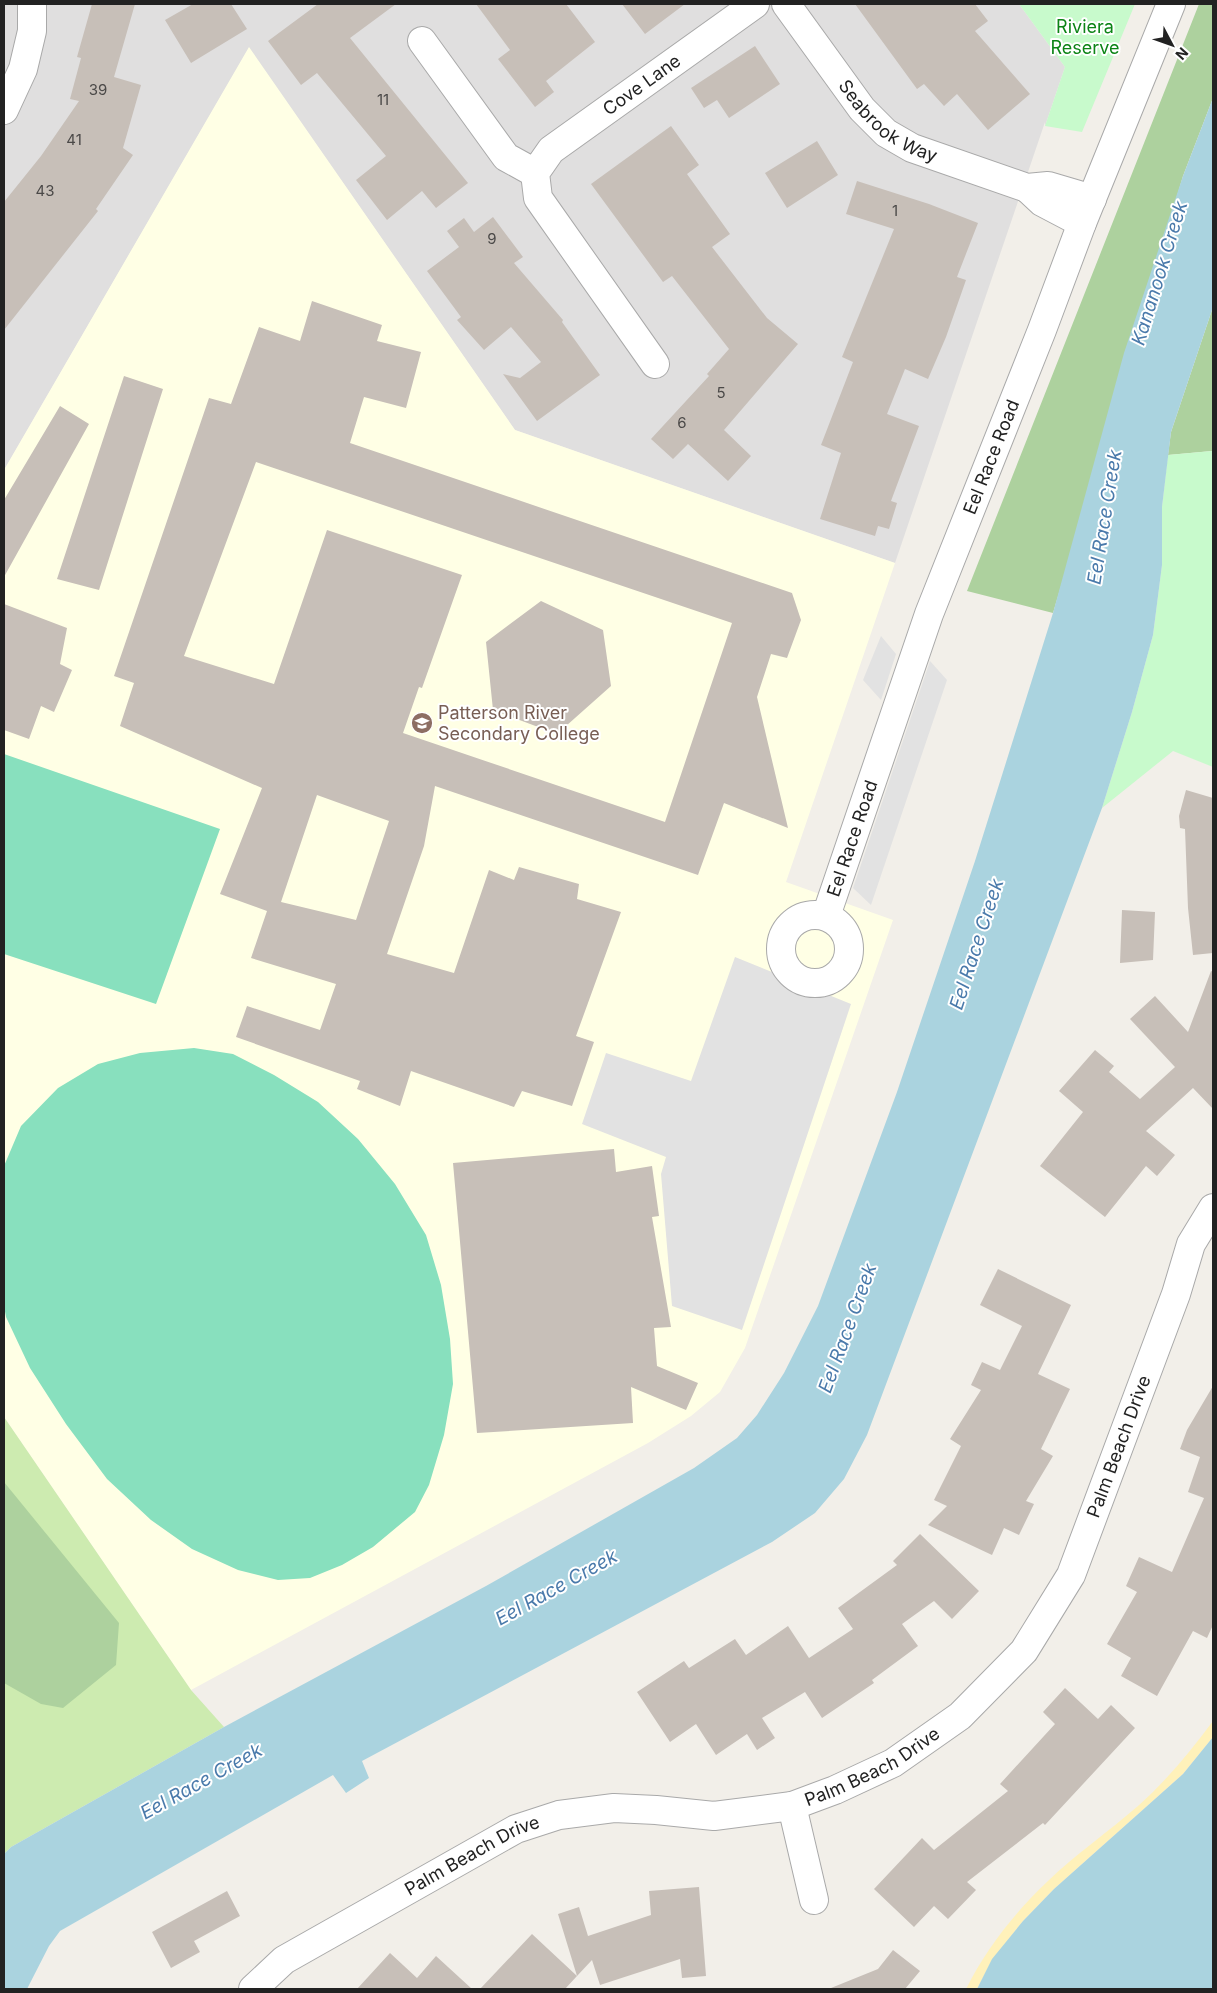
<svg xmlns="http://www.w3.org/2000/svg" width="1217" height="1993" font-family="Inter,sans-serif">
  <rect width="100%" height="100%" fill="#f2efe9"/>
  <!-- residential -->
  <path fill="#e0dfdf" d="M 4,4 L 1019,4 L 1065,67 L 1045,126 L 1045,122 L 895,563 L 515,430 L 249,48 L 4,470 Z"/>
  <!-- education -->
  <path fill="#ffffe5" d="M 249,47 L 515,430 L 895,563 L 786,882 L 893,920 L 745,1348 L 720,1392 L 691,1416 L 648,1443 L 191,1690 L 4,1417 L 4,470 Z"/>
  <!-- grass -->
  <path fill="#cdebb0" d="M 4,1417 L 191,1690 L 224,1727 L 11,1847 L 4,1854 Z"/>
  <!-- forest -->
  <path fill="#add19e" d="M 1199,4 L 1213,4 L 1213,98 L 1183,176 L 1053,613 L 967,591 Z
    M 1213,307 L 1212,451 L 1168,455 L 1171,432 Z
    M 4,1482 L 119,1623 L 116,1665 L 63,1708 L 41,1704 L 4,1683 Z"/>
  <!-- sand -->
  <path fill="#fff1ba" d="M 1213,1721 L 1213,1737 L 1183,1774 L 1054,1889 L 1023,1921 L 993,1959 L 977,1989 L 966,1989 C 986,1949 1015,1912 1048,1881 C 1076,1854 1108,1832 1138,1806 C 1166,1781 1191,1751 1213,1721 Z"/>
  <!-- park -->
  <path fill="#c8facc" d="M 1019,4 L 1135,4 L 1082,132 L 1045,126 L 1065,67 Z
    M 1212,451 L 1213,767 L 1173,751 L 1102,808 L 1132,712 L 1153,635 L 1162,565 L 1162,507 L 1168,455 Z"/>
  <!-- pitch -->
  <path fill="#88e0be" d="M 4,754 L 220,829 L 156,1004 L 4,954 Z
    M 194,1048 L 233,1054 L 274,1075 L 318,1102 L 358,1139 L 395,1184 L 426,1235 L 441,1285 L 450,1339 L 453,1384 L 444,1435 L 429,1485 L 415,1512 L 373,1547 L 342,1565 L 310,1578 L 278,1580 L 238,1570 L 192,1549 L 151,1520 L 107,1479 L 66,1424 L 30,1368 L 6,1317 L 4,1306 L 4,1166 L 21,1126 L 58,1088 L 98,1064 L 140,1053 Z"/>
  <!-- parking -->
  <path fill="#e2e2e2" d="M 881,636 L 896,654 L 881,700 L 863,680 Z
    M 930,661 L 947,680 L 871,905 L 853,888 Z
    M 735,957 L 851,1004 L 742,1330 L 672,1306 L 661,1174 L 666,1157 L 582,1124 L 606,1053 L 691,1081 Z"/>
  <!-- water -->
  <path fill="#aad3df" d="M 1213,98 L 1213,307 L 1171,432 L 1162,507 L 1162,565 L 1153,635 L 1132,712 L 1102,808 L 867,1435 L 844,1479 L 815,1513 L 772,1542 L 362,1761 L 369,1778 L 346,1793 L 333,1775 L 60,1931 L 49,1946 L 27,1989 L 4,1989 L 4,1854 L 11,1847 L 224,1727 L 486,1586 L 694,1468 L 737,1438 L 757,1415 L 784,1373 L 818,1306 L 897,1092 L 975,861 L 1053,613 L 1124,353 L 1183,176 Z
    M 1213,1737 L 1213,1989 L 977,1989 L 992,1959 L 1023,1921 L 1054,1889 L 1183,1774 Z"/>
  <!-- building -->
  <path fill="#c7bfb8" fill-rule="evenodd" d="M 92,4 L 135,4 L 114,77 L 141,85 L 123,148 L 133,155 L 96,209 L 98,211 L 4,330 L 4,202 L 41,156 L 79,101 L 70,99 L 81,58 L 77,57 Z
    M 193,4 L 231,4 L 247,29 L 191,63 L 165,20 Z
    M 318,4 L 396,4 L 350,38 L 468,183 L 436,208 L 422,191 L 387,220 L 356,180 L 386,156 L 317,73 L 301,85 L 268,41 Z
    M 476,4 L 566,4 L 595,42 L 546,81 L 554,92 L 535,107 L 498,59 L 510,50 Z
    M 622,4 L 685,4 L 645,34 Z
    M 855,4 L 975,4 L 988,21 L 975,31 L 1030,94 L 988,130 L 957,94 L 944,106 L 924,84 L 917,89 Z
    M 755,46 L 780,84 L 729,118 L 717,100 L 704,108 L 691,88 Z
    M 671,126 L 699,165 L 687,174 L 730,234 L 712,247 L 767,318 L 798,344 L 724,430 L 751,456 L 728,481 L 688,444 L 673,459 L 651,439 L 709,376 L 707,374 L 729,349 L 672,276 L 663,282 L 591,184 Z
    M 817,141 L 838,175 L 787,208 L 765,173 Z
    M 857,181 L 929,204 L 978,223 L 957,277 L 966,280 L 946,337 L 928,379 L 905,369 L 887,414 L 919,426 L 891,501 L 897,503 L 889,529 L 878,526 L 875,536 L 820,519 L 841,453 L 821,445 L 853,362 L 842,357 L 894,229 L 846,214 Z
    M 493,217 L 523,257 L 514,263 L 563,320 L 562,322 L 600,375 L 537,421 L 503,374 L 520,378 L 541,362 L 511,327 L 484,350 L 457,320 L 461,317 L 427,271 L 459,247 L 447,231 L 464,218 L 474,232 Z
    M 312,301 L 382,325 L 377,341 L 421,352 L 406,408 L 364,397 L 350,443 L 792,593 L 801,620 L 787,658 L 771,654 L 757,697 L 788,828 L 724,803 L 698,875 L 435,786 L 424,846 L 387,954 L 454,973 L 489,870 L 514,880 L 519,867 L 579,884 L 577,899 L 621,912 L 576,1036 L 594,1042 L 572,1106 L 522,1091 L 514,1107 L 411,1071 L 400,1106 L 357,1089 L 360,1081 L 236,1037 L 247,1006 L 320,1030 L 336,984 L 251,958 L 267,911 L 220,894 L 262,788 L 120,726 L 134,683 L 114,676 L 209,398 L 231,404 L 259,327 L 300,341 ZM 256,462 L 732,623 L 665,822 L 403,733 L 419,687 L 422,688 L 462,575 L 327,530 L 274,684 L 184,656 ZM 317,795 L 389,821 L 356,920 L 281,902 Z
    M 124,376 L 163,389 L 99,590 L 57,579 Z
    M 60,406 L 89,424 L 4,577 L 4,500 Z
    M 541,601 L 603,630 L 611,686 L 557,734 L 493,710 L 486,642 Z
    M 4,604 L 67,628 L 60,664 L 72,670 L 54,712 L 41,706 L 29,739 L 4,730 Z
    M 1186,790 L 1213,798 L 1213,953 L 1193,955 L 1188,908 L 1185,829 L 1180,828 L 1179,816 Z
    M 1122,910 L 1155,912 L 1153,960 L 1120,963 Z
    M 1211,971 L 1213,972 L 1213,1109 L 1193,1088 L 1146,1131 L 1175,1155 L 1157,1176 L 1146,1166 L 1105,1217 L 1040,1166 L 1083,1112 L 1059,1091 L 1095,1050 L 1114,1066 L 1109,1072 L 1140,1099 L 1175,1067 L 1130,1019 L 1155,996 L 1188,1032 Z
    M 614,1149 L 616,1172 L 652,1166 L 659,1216 L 652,1217 L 671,1327 L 654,1328 L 657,1366 L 698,1383 L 686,1410 L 631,1387 L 633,1423 L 477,1433 L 453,1163 Z
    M 998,1269 L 1071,1305 L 1038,1374 L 1070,1389 L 1041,1449 L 1053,1456 L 1026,1501 L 1034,1504 L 1019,1535 L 1004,1528 L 992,1555 L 928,1525 L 947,1506 L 934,1500 L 961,1446 L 950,1439 L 981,1390 L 971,1385 L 982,1362 L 1000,1370 L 1022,1326 L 980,1305 Z
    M 1213,1386 L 1213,1625 L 1207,1638 L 1193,1631 L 1157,1696 L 1121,1676 L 1131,1658 L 1107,1644 L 1137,1592 L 1126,1586 L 1139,1557 L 1172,1572 L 1204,1498 L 1188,1492 L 1200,1457 L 1180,1449 L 1187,1430 Z
    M 920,1534 L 979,1591 L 952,1619 L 934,1601 L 902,1624 L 918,1646 L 872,1680 L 874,1683 L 822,1718 L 805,1692 L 762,1718 L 775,1738 L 757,1750 L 747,1734 L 716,1755 L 696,1724 L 670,1742 L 637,1692 L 684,1661 L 689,1668 L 735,1639 L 746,1655 L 788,1626 L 809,1658 L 853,1629 L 838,1608 L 897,1565 L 893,1561 Z
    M 1065,1688 L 1098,1719 L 1111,1705 L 1135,1728 L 1045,1825 L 1043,1823 L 967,1882 L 976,1890 L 948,1919 L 934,1906 L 914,1927 L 874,1889 L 922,1838 L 934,1850 L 1008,1791 L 1000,1784 L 1055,1724 L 1043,1712 Z
    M 699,1887 L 706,1976 L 682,1978 L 680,1959 L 600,1985 L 592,1960 L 577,1976 L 558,1914 L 579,1907 L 588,1936 L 651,1915 L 649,1891 Z
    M 227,1891 L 240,1916 L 194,1941 L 200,1952 L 171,1968 L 152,1932 Z
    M 532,1934 L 577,1976 L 565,1989 L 480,1989 Z
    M 893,1950 L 920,1971 L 905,1989 L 831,1989 L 831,1988 L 878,1969 Z
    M 390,1953 L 417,1978 L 436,1956 L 472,1989 L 357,1989 Z"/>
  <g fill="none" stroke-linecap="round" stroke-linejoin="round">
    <!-- minor casing -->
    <g stroke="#a9a9a9" stroke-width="30">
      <g id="minor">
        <path id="s1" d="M 786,4 L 862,109 L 886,133 L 912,148 L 1027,188 L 1048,186 L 1092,199"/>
        <path d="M 422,41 L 506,157 L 535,173"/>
        <path d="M 4,110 L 23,69 L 32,31 L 32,4"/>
        <path d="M 1027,188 L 1042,202 L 1082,223"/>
        <path id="s2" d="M 655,364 L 538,198 L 535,173 L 551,150 L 755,4"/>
        <circle cx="815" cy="949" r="34"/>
        <path id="s3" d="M 826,916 L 929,614 L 1042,330 L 1082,223 L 1171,4"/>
        <path d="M 792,1806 L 814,1900"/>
        <path id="s4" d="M 253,1989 L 284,1960 L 516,1829 L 559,1815 L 614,1808 L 656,1810 L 714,1816 L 792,1806 L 835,1790 L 893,1763 L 960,1716 L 1024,1651 L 1071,1575 L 1176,1294 L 1191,1244 L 1213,1208"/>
      </g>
    </g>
    <!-- minor -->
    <use href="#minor" stroke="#fff" stroke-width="28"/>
  </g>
  <!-- icons -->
  <defs>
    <g id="school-disc" transform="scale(1.125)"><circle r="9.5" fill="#8d6e63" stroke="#fff"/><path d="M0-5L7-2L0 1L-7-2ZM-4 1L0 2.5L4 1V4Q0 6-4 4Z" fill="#fff"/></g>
  </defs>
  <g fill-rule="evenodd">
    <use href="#school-disc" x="422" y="723"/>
  </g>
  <g text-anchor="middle" stroke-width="4" stroke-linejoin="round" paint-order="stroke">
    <!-- number labels -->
    <g font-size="15" fill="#4b4948">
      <text x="98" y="95">39</text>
      <text x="383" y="105">11</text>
      <text x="74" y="145">41</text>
      <text x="45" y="196">43</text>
      <text x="895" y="216">1</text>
      <text x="492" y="244">9</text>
      <text x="721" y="398">5</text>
      <text x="682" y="428">6</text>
    </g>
    <!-- park labels -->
    <g font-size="18" fill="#0c8416" stroke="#fff">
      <text x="1085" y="33">Riviera<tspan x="1085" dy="21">Reserve</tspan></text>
    </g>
    <!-- street labels -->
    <g font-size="18" fill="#222" stroke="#fff">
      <text dy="6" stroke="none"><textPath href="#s2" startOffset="368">Cove Lane</textPath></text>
      <text dy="6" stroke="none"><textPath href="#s1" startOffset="158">Seabrook Way</textPath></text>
      <text dy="6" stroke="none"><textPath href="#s3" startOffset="488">Eel Race Road</textPath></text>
      <text dy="6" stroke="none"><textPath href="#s3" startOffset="82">Eel Race Road</textPath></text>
      <text dy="6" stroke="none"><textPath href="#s4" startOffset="1098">Palm Beach Drive</textPath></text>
      <text dy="6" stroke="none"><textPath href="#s4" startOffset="678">Palm Beach Drive</textPath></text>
      <text dy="6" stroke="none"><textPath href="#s4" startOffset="258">Palm Beach Drive</textPath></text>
    </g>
    <!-- education labels -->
    <g font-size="18" fill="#785e54" stroke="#fff" text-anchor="start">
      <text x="438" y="719">Patterson River<tspan x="438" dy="21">Secondary College</tspan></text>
    </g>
    <!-- water labels -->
    <g font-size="19" font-style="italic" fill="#4a7aab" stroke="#fff">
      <text transform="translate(1159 273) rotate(-73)" y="7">Kananook Creek</text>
      <text transform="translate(1104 517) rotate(-81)" y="7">Eel Race Creek</text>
      <text transform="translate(976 944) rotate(-72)" y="7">Eel Race Creek</text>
      <text transform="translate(847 1328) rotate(-70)" y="7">Eel Race Creek</text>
      <text transform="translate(556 1587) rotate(-29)" y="7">Eel Race Creek</text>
      <text transform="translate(201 1781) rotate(-29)" y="7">Eel Race Creek</text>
    </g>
  </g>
  <!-- border -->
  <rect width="1217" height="1993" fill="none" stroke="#222222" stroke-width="10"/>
  <!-- north arrow -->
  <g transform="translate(1172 45) rotate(131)" stroke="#ffffff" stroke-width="4" paint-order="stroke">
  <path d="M0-4L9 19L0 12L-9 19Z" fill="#222222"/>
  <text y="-8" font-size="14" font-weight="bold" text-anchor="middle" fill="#222222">N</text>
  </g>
</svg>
